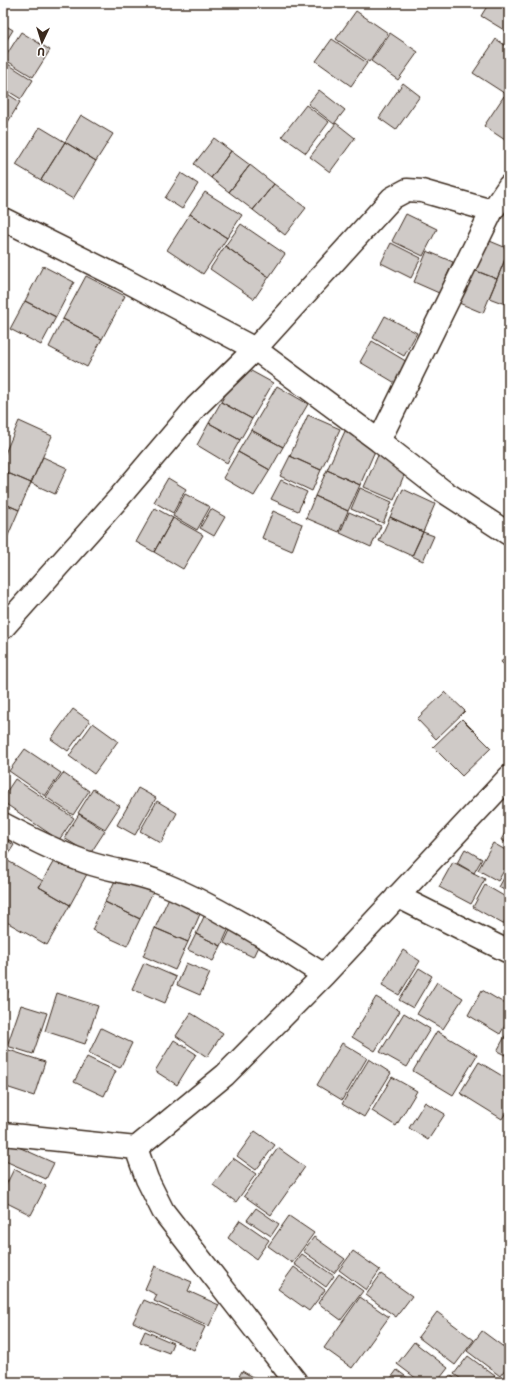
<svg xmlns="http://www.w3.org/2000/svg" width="512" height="1385" font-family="'Shantell Sans',sans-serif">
  <rect width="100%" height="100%" fill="#fff"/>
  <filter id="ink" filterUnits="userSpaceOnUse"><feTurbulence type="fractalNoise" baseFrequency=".025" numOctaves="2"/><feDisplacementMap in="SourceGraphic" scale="8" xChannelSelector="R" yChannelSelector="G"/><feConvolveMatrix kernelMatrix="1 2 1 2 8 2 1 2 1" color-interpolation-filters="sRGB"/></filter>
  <g filter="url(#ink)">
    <!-- building -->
    <path fill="#cfcac7" stroke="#3b2a1e" d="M 489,3 L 509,3 L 509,33 L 481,16 Z
      M 356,11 L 388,33 L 369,62 L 336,39 Z
      M 3,24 L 13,30 L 3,46 Z
      M 21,32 L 50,50 L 33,77 L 4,59 Z
      M 390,33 L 418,52 L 398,80 L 371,61 Z
      M 332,39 L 367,63 L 351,86 L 316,61 Z
      M 496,39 L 509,48 L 509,86 L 504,93 L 473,73 Z
      M 3,61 L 33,80 L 21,99 L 3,88 Z
      M 403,83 L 420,96 L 396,130 L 379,118 Z
      M 319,90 L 345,110 L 334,124 L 308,104 Z
      M 3,91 L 20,102 L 8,122 L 3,119 Z
      M 504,96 L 509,99 L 508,142 L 484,126 Z
      M 306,105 L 329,122 L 306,153 L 282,136 Z
      M 81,115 L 113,134 L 96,161 L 65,142 Z
      M 336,123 L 355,138 L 330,172 L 310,157 Z
      M 40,127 L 65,142 L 41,180 L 16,165 Z
      M 214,138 L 231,151 L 211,178 L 194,164 Z
      M 65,142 L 96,161 L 73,199 L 41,180 Z
      M 231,151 L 250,165 L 229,192 L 211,178 Z
      M 250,165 L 274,184 L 253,210 L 229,192 Z
      M 181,173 L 198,184 L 182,209 L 165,198 Z
      M 274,184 L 306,208 L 285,235 L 253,210 Z
      M 205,192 L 242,215 L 227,238 L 190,214 Z
      M 190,214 L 227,238 L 203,274 L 167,250 Z
      M 406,214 L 437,229 L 423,256 L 392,241 Z
      M 241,224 L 285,254 L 269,277 L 225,246 Z
      M 473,234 L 509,249 L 497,279 L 461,265 Z
      M 391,243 L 421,258 L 411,278 L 381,263 Z
      M 225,246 L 269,277 L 254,299 L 210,269 Z
      M 427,251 L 453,262 L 439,293 L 414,282 Z
      M 507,255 L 509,256 L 509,293 L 505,304 L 489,298 Z
      M 461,265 L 497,279 L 483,313 L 447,298 Z
      M 43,266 L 74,282 L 56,317 L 25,301 Z
      M 86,276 L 125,296 L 102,339 L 63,319 Z
      M 25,301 L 56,317 L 41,345 L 10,329 Z
      M 385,316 L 417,333 L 404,356 L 373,338 Z
      M 63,319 L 102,339 L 87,367 L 49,347 Z
      M 372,341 L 409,363 L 397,384 L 360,362 Z
      M 242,366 L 273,383 L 252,419 L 221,402 Z
      M 277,386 L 308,404 L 283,447 L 251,430 Z
      M 221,402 L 252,419 L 240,440 L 209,423 Z
      M 308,415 L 340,429 L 321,470 L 290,456 Z
      M 19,421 L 52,436 L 31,483 L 3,471 L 3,458 Z
      M 209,423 L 240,440 L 227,463 L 197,445 Z
      M 346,429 L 378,444 L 360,485 L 327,470 Z
      M 251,430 L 283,447 L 270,470 L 238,452 Z
      M 238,452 L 270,470 L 254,496 L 223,478 Z
      M 379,453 L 408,465 L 394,500 L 364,487 Z
      M 290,456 L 321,470 L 312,491 L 280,476 Z
      M 43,457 L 67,468 L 55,494 L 31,483 Z
      M 327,470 L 360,485 L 348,511 L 315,496 Z
      M 3,471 L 31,483 L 19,510 L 3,503 Z
      M 168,478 L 186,489 L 173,513 L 154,502 Z
      M 281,480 L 307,492 L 298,511 L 271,499 Z
      M 360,488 L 392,502 L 383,523 L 351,509 Z
      M 403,489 L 435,504 L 423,532 L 390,517 Z
      M 185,494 L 210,507 L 197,530 L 173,516 Z
      M 315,496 L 348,511 L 339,532 L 306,518 Z
      M 3,503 L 19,510 L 7,538 L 3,536 Z
      M 155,508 L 173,518 L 154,552 L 136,542 Z
      M 211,509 L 225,517 L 214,536 L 200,528 Z
      M 273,511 L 302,524 L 292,551 L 262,538 Z
      M 349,512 L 381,526 L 371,547 L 340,533 Z
      M 390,517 L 423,532 L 412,556 L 379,541 Z
      M 173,518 L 203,535 L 183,569 L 154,552 Z
      M 423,532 L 434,536 L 423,561 L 412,556 Z
      M 509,652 L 509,669 L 501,662 Z
      M 445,692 L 465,711 L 436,739 L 417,719 Z
      M 73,709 L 90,721 L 68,751 L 51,739 Z
      M 462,719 L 491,748 L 462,776 L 433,747 Z
      M 93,723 L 118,741 L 94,774 L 69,756 Z
      M 25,749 L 61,773 L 45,796 L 9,771 Z
      M 63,773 L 89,791 L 73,815 L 46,797 Z
      M 15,779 L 74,818 L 59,840 L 3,802 L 3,797 Z
      M 138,788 L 156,798 L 135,835 L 117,825 Z
      M 93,789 L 120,806 L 105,829 L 78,813 Z
      M 157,801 L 177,813 L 161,843 L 140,831 Z
      M 79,814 L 105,831 L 90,854 L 64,838 Z
      M 509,825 L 509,844 L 501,840 Z
      M 3,838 L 14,845 L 3,862 Z
      M 493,843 L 509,852 L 509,862 L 498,881 L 478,870 Z
      M 465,849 L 482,859 L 474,873 L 457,863 Z
      M 56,857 L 87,874 L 70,905 L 39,887 Z
      M 8,861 L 43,881 L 39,887 L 70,905 L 47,945 L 3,920 L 3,869 Z
      M 453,862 L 485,879 L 471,904 L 439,887 Z
      M 509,869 L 509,893 L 499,887 Z
      M 119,872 L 154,889 L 140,919 L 105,902 Z
      M 485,885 L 509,899 L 509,914 L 503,924 L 473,907 Z
      M 171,893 L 203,907 L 188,942 L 155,928 Z
      M 213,897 L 238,908 L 221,946 L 196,934 Z
      M 105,902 L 140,919 L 127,946 L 92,930 Z
      M 239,911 L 268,925 L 253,957 L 224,943 Z
      M 155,928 L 188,942 L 175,970 L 143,956 Z
      M 196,934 L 221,946 L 213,961 L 188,950 Z
      M 403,950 L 420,961 L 399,995 L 382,985 Z
      M 144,963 L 176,977 L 165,1003 L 132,989 Z
      M 186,963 L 210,973 L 200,995 L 177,985 Z
      M 419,968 L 432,976 L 413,1008 L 399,1000 Z
      M 437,982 L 463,998 L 443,1029 L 417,1014 Z
      M 3,990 L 8,991 L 3,1014 Z
      M 482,990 L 509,1006 L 509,1019 L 500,1034 L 468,1015 Z
      M 57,993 L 98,1006 L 85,1044 L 45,1031 Z
      M 376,997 L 400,1011 L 375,1051 L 352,1037 Z
      M 21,1005 L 47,1013 L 33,1054 L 7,1046 Z
      M 191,1013 L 223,1033 L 207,1057 L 176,1036 Z
      M 404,1013 L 430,1029 L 407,1067 L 380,1052 Z
      M 101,1028 L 132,1043 L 120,1068 L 89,1053 Z
      M 509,1029 L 509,1057 L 497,1051 Z
      M 437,1031 L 477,1055 L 453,1095 L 413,1071 Z
      M 174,1040 L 196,1054 L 177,1085 L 155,1071 Z
      M 342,1043 L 367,1058 L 342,1100 L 317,1085 Z
      M 6,1049 L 45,1062 L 34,1096 L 3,1086 L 3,1057 Z
      M 87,1057 L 116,1071 L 104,1096 L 74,1082 Z
      M 369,1059 L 391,1073 L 364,1117 L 342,1104 Z
      M 479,1062 L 509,1080 L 509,1107 L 502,1119 L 460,1093 Z
      M 392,1077 L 417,1091 L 396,1126 L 372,1111 Z
      M 425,1102 L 445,1114 L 428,1140 L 409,1128 Z
      M 255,1131 L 275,1145 L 256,1170 L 237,1156 Z
      M 3,1140 L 54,1163 L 46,1179 L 3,1160 Z
      M 278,1148 L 305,1167 L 271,1215 L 244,1196 Z
      M 233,1158 L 256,1174 L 236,1202 L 213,1185 Z
      M 14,1169 L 46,1186 L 31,1215 L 3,1201 L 3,1191 Z
      M 256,1208 L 279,1224 L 271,1236 L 247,1220 Z
      M 289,1216 L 314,1233 L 292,1263 L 268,1246 Z
      M 240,1220 L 269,1240 L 256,1259 L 228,1238 Z
      M 314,1237 L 345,1259 L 334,1273 L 303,1251 Z
      M 353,1251 L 380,1270 L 366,1290 L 339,1270 Z
      M 302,1254 L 334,1276 L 326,1287 L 294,1264 Z
      M 155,1266 L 192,1282 L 188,1291 L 219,1305 L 209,1326 L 154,1301 L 157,1295 L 145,1289 Z
      M 294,1267 L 325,1290 L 309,1311 L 278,1289 Z
      M 339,1274 L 363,1291 L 341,1320 L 318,1303 Z
      M 381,1274 L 412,1296 L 396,1317 L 366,1295 Z
      M 360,1297 L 389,1317 L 352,1368 L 324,1348 Z
      M 144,1300 L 205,1327 L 194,1350 L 133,1322 Z
      M 437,1312 L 474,1340 L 455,1365 L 418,1337 Z
      M 145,1331 L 173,1343 L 169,1353 L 140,1342 Z
      M 482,1331 L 509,1351 L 509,1364 L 500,1376 L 467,1351 Z
      M 414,1342 L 448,1368 L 437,1382 L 421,1382 L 397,1364 Z
      M 468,1356 L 495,1376 L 491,1382 L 465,1382 L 454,1374 Z
      M 397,1370 L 413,1382 L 388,1382 Z
      M 242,1371 L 261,1382 L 236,1382 Z
      M 450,1375 L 459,1382 L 444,1382 Z"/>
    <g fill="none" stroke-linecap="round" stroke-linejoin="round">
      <!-- street casing -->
      <g stroke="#3b2a1e" stroke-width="25">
        <path id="street" d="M 3,219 L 121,278 L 255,349 L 379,441 L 443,491 L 509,534
          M 379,441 L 492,211
          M 3,628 L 118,499 L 196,407 L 255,349 L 392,198 L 407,190 L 422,191 L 492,211 L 509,186
          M 3,824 C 30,838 57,852 86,862 C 108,870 132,872 154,880 C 214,904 270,940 324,975
          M 397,896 L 509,952
          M 3,1134 L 136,1148 L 225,1075 L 324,975 L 509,777
          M 136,1148 L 147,1179 L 163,1211 L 296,1382"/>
      </g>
      <!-- street -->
      <use href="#street" stroke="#fff" stroke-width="22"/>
    </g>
  </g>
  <!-- margin -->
  <rect width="512" height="1385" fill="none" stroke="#fff" stroke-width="16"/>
  <rect x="8" y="8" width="496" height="1369" fill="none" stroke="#3b2a1e" stroke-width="1.5" filter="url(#ink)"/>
  <!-- north arrow -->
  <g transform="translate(42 42) rotate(184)" stroke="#ffffff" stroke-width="3" paint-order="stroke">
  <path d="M0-3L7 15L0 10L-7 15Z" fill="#3b2a1e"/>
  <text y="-6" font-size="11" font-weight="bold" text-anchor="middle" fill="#3b2a1e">U</text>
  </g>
</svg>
